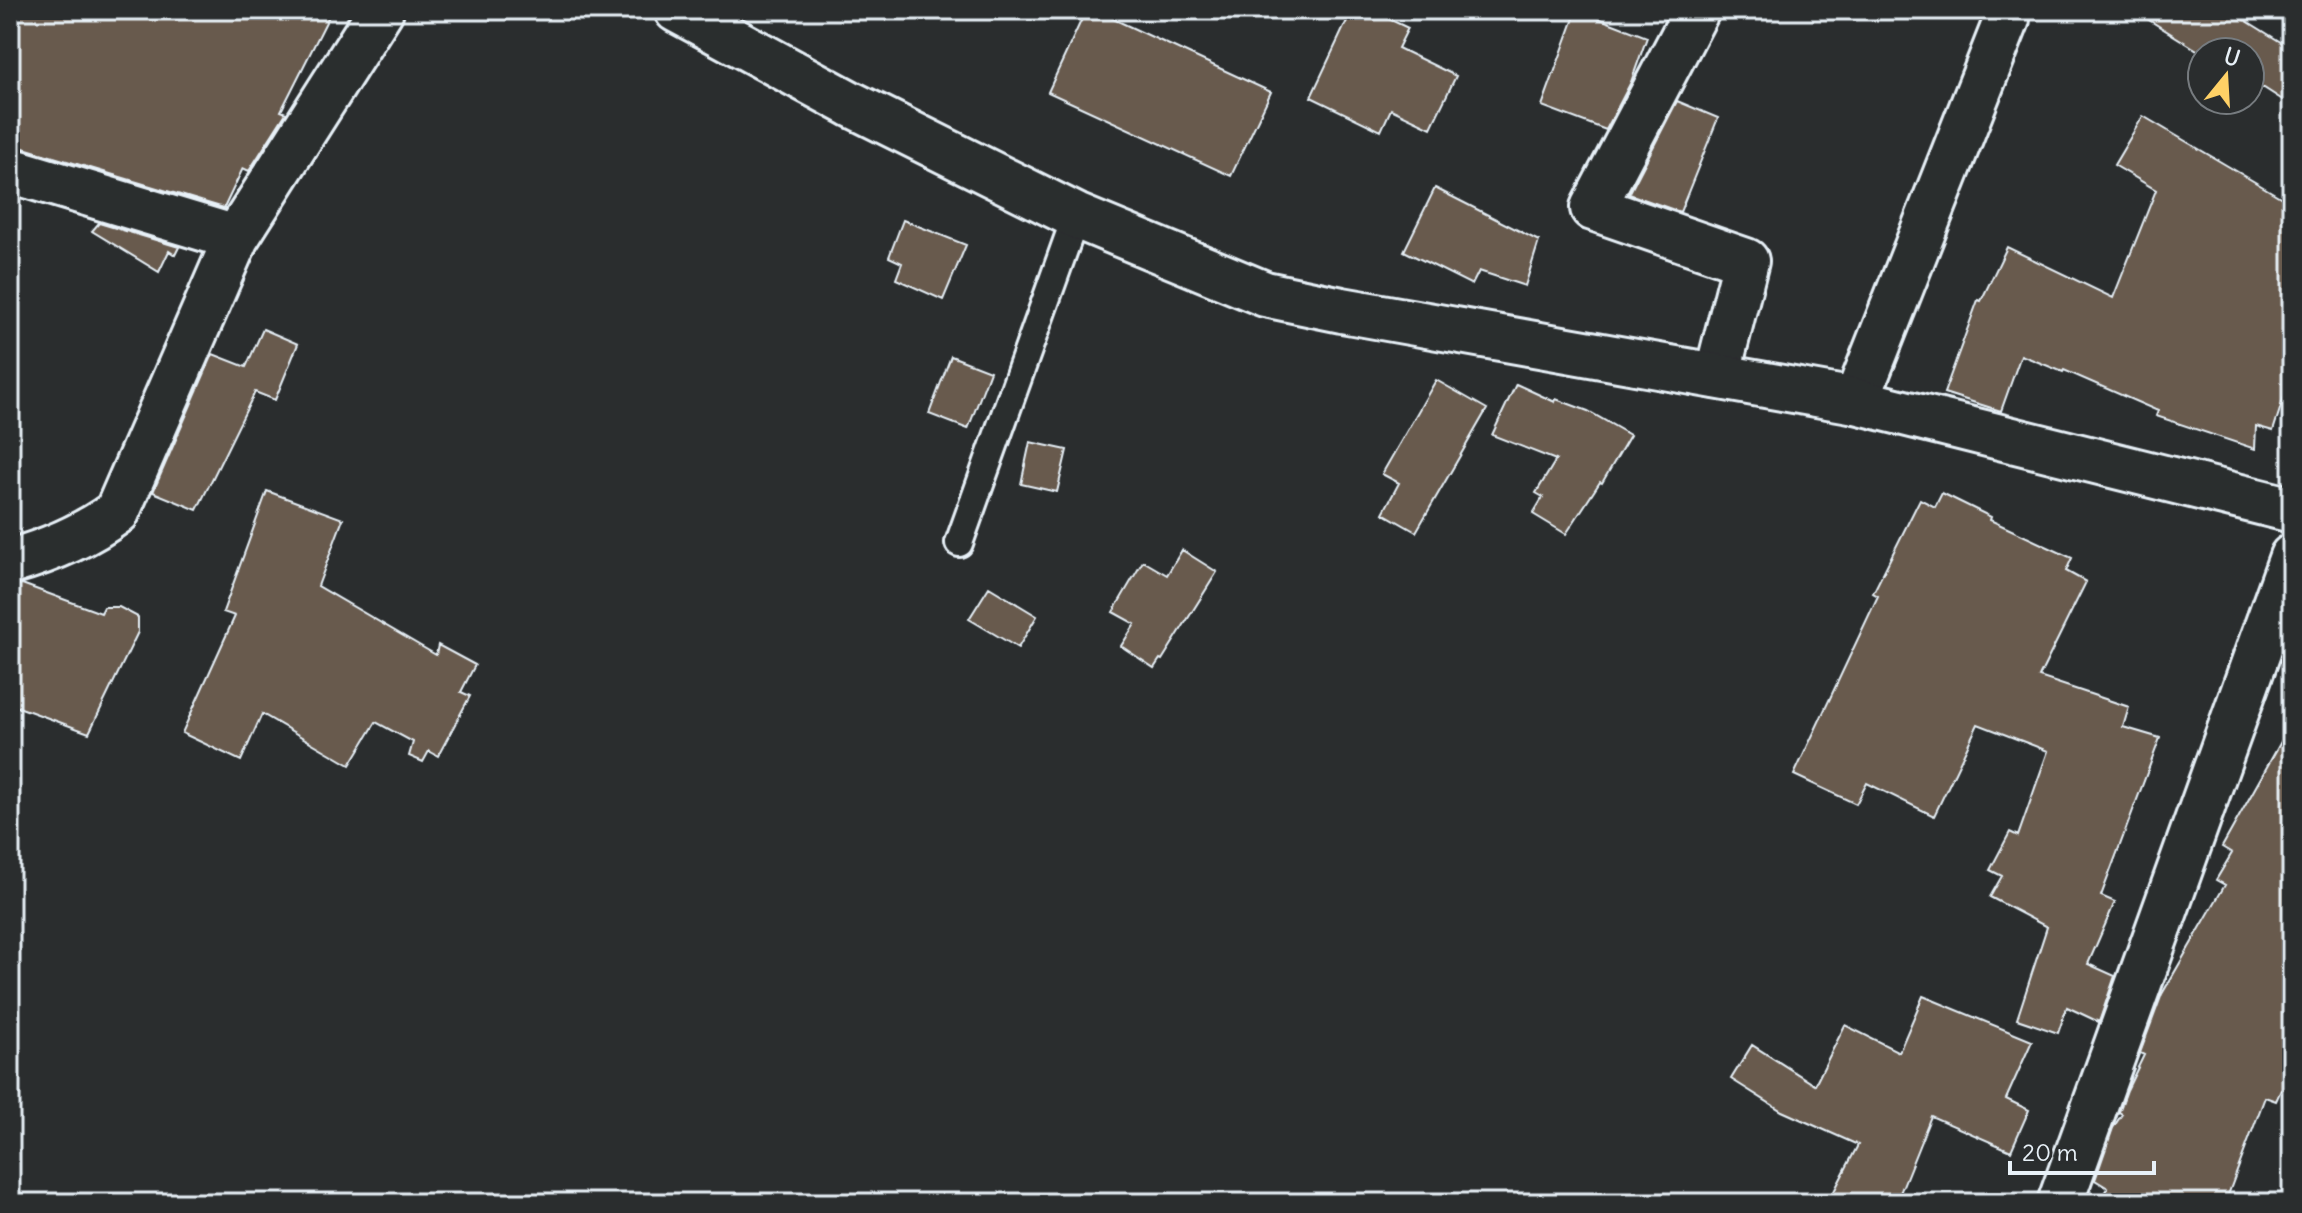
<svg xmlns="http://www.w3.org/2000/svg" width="2302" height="1213" font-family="Delius,sans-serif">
  <rect width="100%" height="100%" fill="#2a2d2e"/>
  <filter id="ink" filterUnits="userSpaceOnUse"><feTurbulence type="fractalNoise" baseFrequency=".0125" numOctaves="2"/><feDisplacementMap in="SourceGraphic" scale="16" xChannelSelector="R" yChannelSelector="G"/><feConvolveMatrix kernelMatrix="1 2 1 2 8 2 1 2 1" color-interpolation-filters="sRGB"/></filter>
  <g filter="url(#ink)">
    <!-- building -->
    <path fill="#675a4e" stroke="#e8f1f8" stroke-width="2" d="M 10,10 L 332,10 L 281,111 L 286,113 L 249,171 L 243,168 L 224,208 L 17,146 L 10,146 Z
      M 1086,10 L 1094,10 L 1271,92 L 1231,176 L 1048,92 Z
      M 1352,10 L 1370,10 L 1408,28 L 1398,48 L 1456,76 L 1431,128 L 1391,109 L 1381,131 L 1311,97 Z
      M 1577,10 L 1647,37 L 1631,82 L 1606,130 L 1542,106 Z
      M 2133,10 L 2229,10 L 2292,49 L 2292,106 L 2264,88 L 2260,88 L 2250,82 L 2250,52 L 2202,53 Z
      M 1677,101 L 1718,118 L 1680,212 L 1629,194 Z
      M 2143,116 L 2292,204 L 2292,372 L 2273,431 L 2256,426 L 2255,449 L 2156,416 L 2158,411 L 2064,370 L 2063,372 L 2021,355 L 2001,411 L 1944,393 L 1978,300 L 1981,301 L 2007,247 L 2113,298 L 2156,190 L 2114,165 Z
      M 1435,188 L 1539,241 L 1525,286 L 1479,271 L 1472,285 L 1404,251 Z
      M 903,220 L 966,245 L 943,300 L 896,279 L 902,263 L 889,257 Z
      M 99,223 L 179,247 L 175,255 L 169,251 L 159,272 L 92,231 Z
      M 263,329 L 298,344 L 275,400 L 255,392 L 197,510 L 153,492 L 213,354 L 246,367 Z
      M 951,356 L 990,371 L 968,429 L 929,414 Z
      M 1436,380 L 1487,409 L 1416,532 L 1383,513 L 1399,483 L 1382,474 Z
      M 1516,384 L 1555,402 L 1556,399 L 1588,411 L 1630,435 L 1602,483 L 1600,482 L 1566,534 L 1533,514 L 1543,497 L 1536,493 L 1556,460 L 1492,435 Z
      M 1030,442 L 1067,450 L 1057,492 L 1021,484 Z
      M 267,491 L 343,519 L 318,586 L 436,655 L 438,645 L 475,665 L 461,692 L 470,696 L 438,756 L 429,751 L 423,762 L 409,756 L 413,742 L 376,722 L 350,765 L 262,714 L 241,761 L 182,733 L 235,616 L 223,612 Z
      M 1942,493 L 1991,517 L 1990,520 L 2072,558 L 2066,571 L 2086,582 L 2039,677 L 2129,707 L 2123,727 L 2160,738 L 2101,896 L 2115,902 L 2088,964 L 2115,976 L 2099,1022 L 2067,1007 L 2058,1033 L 2017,1019 L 2047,927 L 1990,897 L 2002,876 L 1990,870 L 2010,832 L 2018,836 L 2048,751 L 1978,724 L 1934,816 L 1867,783 L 1856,804 L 1794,775 L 1878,596 L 1873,593 L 1920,499 L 1935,507 Z
      M 1182,550 L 1217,572 L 1162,660 L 1160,659 L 1154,668 L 1121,646 L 1135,624 L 1113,612 L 1143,561 L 1167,575 Z
      M 22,584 L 101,613 L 104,607 L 119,607 L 138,617 L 138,632 L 89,733 L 10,704 L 10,586 Z
      M 989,587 L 1037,616 L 1018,648 L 969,619 Z
      M 2292,722 L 2292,1095 L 2281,1090 L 2276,1101 L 2265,1097 L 2225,1203 L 2100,1203 L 2108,1188 L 2095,1180 L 2113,1128 L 2122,1114 L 2119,1112 L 2127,1090 L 2144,1055 L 2140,1053 L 2162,994 L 2225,885 L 2216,880 L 2232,853 L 2222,847 Z
      M 1923,996 L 2032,1041 L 2006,1099 L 2029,1110 L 2011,1151 L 1931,1116 L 1896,1203 L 1828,1203 L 1858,1145 L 1782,1111 L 1731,1079 L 1752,1045 L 1815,1085 L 1845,1025 L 1899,1052 Z"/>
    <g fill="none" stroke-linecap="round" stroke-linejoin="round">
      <!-- service casing -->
      <g stroke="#e8f1f8" stroke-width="32">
        <path id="service" d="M 959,543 L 1076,216"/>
      </g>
      <!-- minor casing -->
      <g stroke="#e8f1f8" stroke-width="50">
        <path id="minor" d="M 1697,10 L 1593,208 L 1746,261 L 1717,376
          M 10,170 L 236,238
          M 1856,401 L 2007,19
          M 10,562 C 49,551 85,536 117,512 L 236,238 L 381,10"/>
      </g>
      <!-- tertiary casing -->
      <g stroke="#e8f1f8" stroke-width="50">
        <path id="tertiary" d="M 677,10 L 851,104 L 1076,216 L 1265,294 L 1342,310 L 1856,401 L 2292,510
          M 2060,1203 L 2292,557"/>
      </g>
      <!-- service -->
      <use href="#service" stroke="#2a2d2e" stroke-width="26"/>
      <!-- minor -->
      <use href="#minor" stroke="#2a2d2e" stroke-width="44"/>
      <!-- tertiary -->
      <use href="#tertiary" stroke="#2a2d2e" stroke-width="44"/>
    </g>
  </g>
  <!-- margin -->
  <rect width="2302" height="1213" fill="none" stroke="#2a2d2e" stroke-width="40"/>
  <rect x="20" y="20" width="2262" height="1173" fill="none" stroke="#e8f1f8" stroke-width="3" filter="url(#ink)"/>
  <!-- north arrow -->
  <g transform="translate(2226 76) rotate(18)"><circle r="38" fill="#2a2d2e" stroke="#767b7f" stroke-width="2"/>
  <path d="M0-6L14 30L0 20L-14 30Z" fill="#ffd166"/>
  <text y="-12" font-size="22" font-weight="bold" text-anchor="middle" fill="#e8f1f8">U</text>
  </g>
  <!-- scale -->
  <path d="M2010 1161v12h144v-12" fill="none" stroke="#e8f1f8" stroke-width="4"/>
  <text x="2022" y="1161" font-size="24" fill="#e8f1f8" stroke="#2a2d2e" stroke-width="6" paint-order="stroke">20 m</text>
</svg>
